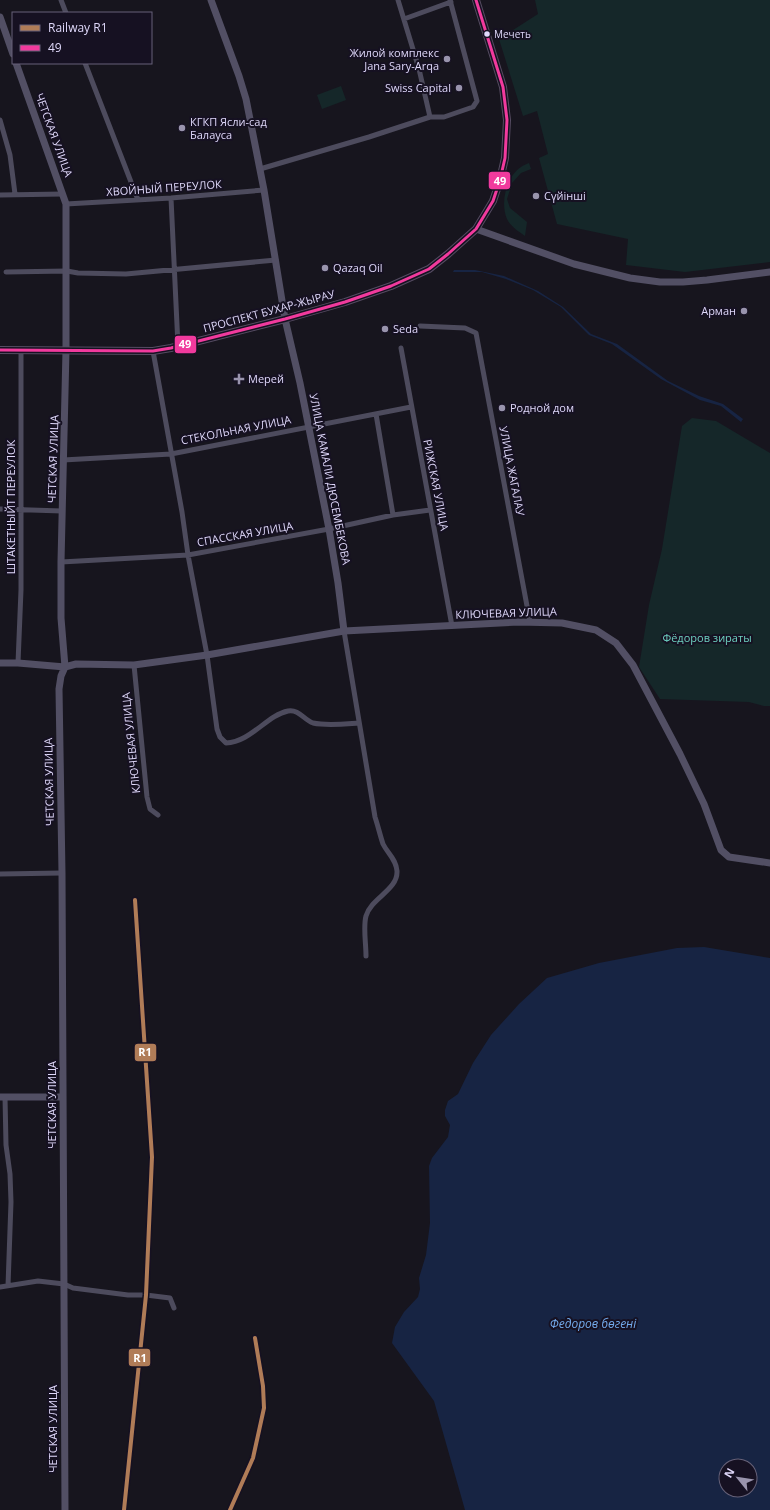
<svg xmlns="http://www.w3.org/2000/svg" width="770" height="1510" font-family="'Open Sans',sans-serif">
  <rect width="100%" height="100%" fill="#17151e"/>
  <!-- green -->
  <path fill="#152729" d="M 535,0 L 770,0 L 770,262 L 685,272 L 626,265 L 628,239 L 557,224 L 539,158 L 548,154 L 537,111 L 523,116 L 499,39 L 538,14 Z
    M 341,86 L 346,100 L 322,109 L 317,95 Z
    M 529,163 L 531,169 L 521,173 L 512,183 L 507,199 L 510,208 L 527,222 L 525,236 C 518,231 511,227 507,219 C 500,203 506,177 521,167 C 523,165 527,164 529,163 Z
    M 692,418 L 716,421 L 770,453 L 770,706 L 764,706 L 749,702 L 660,699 L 639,667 L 649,605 L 662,549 L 682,426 Z"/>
  <!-- water -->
  <path fill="#172443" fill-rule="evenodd" d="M 454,270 L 475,270 L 504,276 L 538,291 L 563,307 L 591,334 L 617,344 L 668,381 L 699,396 L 723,404 L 743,419 L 741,422 L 721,406 L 700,400 L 661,379 L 612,344 L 589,335 L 561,307 L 533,290 L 506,279 L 482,272 L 453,272 Z
    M 704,947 L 770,958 L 770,1510 L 465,1510 L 434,1401 L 392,1343 L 395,1327 L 404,1312 L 418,1297 L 420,1289 L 419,1278 L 426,1255 L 430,1223 L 429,1166 L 432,1158 L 448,1137 L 450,1125 L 445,1116 L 445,1110 L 448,1101 L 458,1094 L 473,1063 L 491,1035 L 519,1004 L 547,978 L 599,963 L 677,948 ZM 726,1466 L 750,1466 L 750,1490 L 726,1490 Z"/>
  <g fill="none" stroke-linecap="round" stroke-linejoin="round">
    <!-- street -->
    <path stroke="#4d4b5d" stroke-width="5" d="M 61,0 L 66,13
      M 404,19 L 451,2
      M 85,63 L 138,200
      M 430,117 L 444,117 L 473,107 L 477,101 L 450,0
      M 0,120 L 10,155 L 15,194
      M 260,169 L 369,137 L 430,117 L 419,69 L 398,0
      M 0,195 L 63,194
      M 171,198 L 178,346
      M 66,204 L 171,198 L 264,190
      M 6,272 L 67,271 L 78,273 L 126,274 L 276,260
      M 420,326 L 465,328 L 476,333 L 530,622
      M 401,348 L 452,626
      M 153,351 L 182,512 L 188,555 L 207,655 L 217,729 L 220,737 L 226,743 C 251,742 267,715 288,711 C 299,709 304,720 313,723 C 327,726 344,724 359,723
      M 376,414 L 393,515
      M 63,460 L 171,454 L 411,407
      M 0,509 L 62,511
      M 61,562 L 188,555 L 329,529 L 393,515 L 430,510
      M 344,631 L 375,817 C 378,826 380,835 383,844 C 388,854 396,859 397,871 C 398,890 371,898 366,916 C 363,927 366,943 366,956
      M 18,663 L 21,590 L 21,351
      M 134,665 L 147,797 L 150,809 L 158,815
      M 0,874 L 62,873
      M 5,1097 L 6,1145 L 10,1174 L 11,1202 L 8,1286
      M 0,1287 L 38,1281 L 64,1284 L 73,1288 L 128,1295 L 146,1295 L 170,1298 L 174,1308"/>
    <!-- secondary -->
    <path stroke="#524f64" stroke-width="7" d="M 211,0 L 239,76 L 246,99 L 264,190 L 285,319 L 300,383 L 329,529 L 338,583 L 344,631
      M 0,17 L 13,54
      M 16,63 L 66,204 L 66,350 L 61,562 L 61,618 L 65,667 L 61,676 L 59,689 L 62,873 L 65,1510
      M 476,229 L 574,264 L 630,278 L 660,282 L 683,282 L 707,280 L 770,272
      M 0,663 L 18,663 L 65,667 L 76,664 L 134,665 L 207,655 L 344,631 L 519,622 L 562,623 L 596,630 L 616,643 L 633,665 L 680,754 L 704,804 L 721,850 L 729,857 L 770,863
      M 0,1097 L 63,1097"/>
    <!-- primary -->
    <path stroke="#564c62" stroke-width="8" d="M 0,350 L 153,351 L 171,348 L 285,319 L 345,302 L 391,286 L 429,269 L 448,254 L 476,229 L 493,201 L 500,180 L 505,158 L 507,120 L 503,87 L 476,0"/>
    <!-- bus-1 casing -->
    <g stroke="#161122" stroke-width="6">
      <path id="bus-1" d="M 0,350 L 153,351 L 171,348 L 285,319 L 345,302 L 391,286 L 429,269 L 448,254 L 476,229 L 493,201 L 500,180 L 505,158 L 507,120 L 503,87 L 476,0"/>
    </g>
    <!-- bus-1 -->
    <use href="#bus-1" stroke="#f13a9d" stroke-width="3"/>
    <!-- rail-1 casing -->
    <g stroke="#161122" stroke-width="7">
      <path id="rail-1" d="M 124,1510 L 146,1295 L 152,1157 L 135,900
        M 230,1510 L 253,1458 L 264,1408 L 263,1386 L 255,1338"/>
    </g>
    <!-- rail-1 -->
    <use href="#rail-1" stroke="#b07c57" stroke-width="4"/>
  </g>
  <!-- markers -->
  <circle fill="#dfd8fa" stroke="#161122" stroke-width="1.5" cx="487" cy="34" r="3.5"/>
  <g fill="#9994ad" stroke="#161122" stroke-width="1.5">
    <circle cx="447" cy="59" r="4"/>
    <circle cx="459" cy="88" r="4"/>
    <circle cx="182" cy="128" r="4"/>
    <circle cx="536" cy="196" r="4"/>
    <circle cx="325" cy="268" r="4"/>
    <circle cx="744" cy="311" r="4"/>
    <circle cx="385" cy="329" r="4"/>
    <path d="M237 373h4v4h4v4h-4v4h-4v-4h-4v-4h4z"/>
    <circle cx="502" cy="408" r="4"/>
  </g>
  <g text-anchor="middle" stroke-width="4" stroke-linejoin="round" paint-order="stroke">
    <!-- bus labels -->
    <g font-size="10" fill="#dfd8fa" stroke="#161122" text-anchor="start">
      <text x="494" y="38">Мечеть</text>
    </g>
    <!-- poi labels -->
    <g font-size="11" fill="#dfd8fa" stroke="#161122" text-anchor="start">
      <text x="439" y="57" text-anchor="end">Жилой комплекс<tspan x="439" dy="13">Jana Sary-Arqa</tspan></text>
      <text x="451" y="92" text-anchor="end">Swiss Capital</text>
      <text x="190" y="126">КГКП Ясли-сад<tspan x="190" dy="13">Балауса</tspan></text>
      <text x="544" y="200">Сүйінші</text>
      <text x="333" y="272">Qazaq Oil</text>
      <text x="736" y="315" text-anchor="end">Арман</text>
      <text x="393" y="333">Seda</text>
      <text x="248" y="383">Мерей</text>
      <text x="510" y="412">Родной дом</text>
    </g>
    <!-- street labels -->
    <g font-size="11" fill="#dfd8fa" stroke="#161122">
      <text transform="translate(54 135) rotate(70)" y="4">ЧЕТСКАЯ УЛИЦА</text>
      <text transform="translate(164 188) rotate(-4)" y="4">ХВОЙНЫЙ ПЕРЕУЛОК</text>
      <text transform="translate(269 311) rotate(-15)" y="4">ПРОСПЕКТ БУХАР-ЖЫРАУ</text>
      <text transform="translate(236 430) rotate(-11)" y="4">СТЕКОЛЬНАЯ УЛИЦА</text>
      <text transform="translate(53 459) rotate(-88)" y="4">ЧЕТСКАЯ УЛИЦА</text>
      <text transform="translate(512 471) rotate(79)" y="4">УЛИЦА ЖАГАЛАУ</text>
      <text transform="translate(330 479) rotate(79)" y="4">УЛИЦА КАМАЛИ ДЮСЕМБЕКОВА</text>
      <text transform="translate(436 485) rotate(79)" y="4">РИЖСКАЯ УЛИЦА</text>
      <text transform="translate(11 507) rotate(-90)" y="4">ШТАКЕТНЫЙТ ПЕРЕУЛОК</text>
      <text transform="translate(245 534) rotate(-10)" y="4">СПАССКАЯ УЛИЦА</text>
      <text transform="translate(506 613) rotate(-2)" y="4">КЛЮЧЕВАЯ УЛИЦА</text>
      <text transform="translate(131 743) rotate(-96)" y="4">КЛЮЧЕВАЯ УЛИЦА</text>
      <text transform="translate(49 782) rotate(-91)" y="4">ЧЕТСКАЯ УЛИЦА</text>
      <text transform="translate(52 1105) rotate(-90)" y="4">ЧЕТСКАЯ УЛИЦА</text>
      <text transform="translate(53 1429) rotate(-90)" y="4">ЧЕТСКАЯ УЛИЦА</text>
    </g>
    <!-- park labels -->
    <g font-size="11" fill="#6dd0c0" stroke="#161122">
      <text x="707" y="642">Фёдоров зираты</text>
    </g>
    <!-- water labels -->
    <g font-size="12" font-style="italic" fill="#73aaec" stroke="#161122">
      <text x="593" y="1328">Федоров бөгені</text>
    </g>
  </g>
  <g stroke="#161122" stroke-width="1.5">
    <rect x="488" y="171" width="23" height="19" rx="4" fill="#f13a9d"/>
    <rect x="174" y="335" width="23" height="19" rx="4" fill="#f13a9d"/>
    <rect x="134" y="1043" width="23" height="19" rx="4" fill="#b07c57"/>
    <rect x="128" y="1348" width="23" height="19" rx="4" fill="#b07c57"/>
  </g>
  <g font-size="11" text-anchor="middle" font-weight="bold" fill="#fff">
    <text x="500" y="185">49</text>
    <text x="185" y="348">49</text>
    <text x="145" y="1056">R1</text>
    <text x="140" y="1362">R1</text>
  </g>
  <!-- legend -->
  <rect x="12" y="12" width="140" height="52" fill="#161122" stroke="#666178"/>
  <rect x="20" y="25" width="20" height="6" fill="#b07c57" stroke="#666178"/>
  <text x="48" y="32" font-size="12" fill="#dfd8fa">Railway R1</text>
  <rect x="20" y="45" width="20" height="6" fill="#f13a9d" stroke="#666178"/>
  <text x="48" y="52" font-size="12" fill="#dfd8fa">49</text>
  <!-- north arrow -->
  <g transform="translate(738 1478) rotate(300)"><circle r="19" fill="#161122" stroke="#666178"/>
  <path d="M0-3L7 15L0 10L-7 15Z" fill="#9994ad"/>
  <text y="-6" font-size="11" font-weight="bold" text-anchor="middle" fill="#dfd8fa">N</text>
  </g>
</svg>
